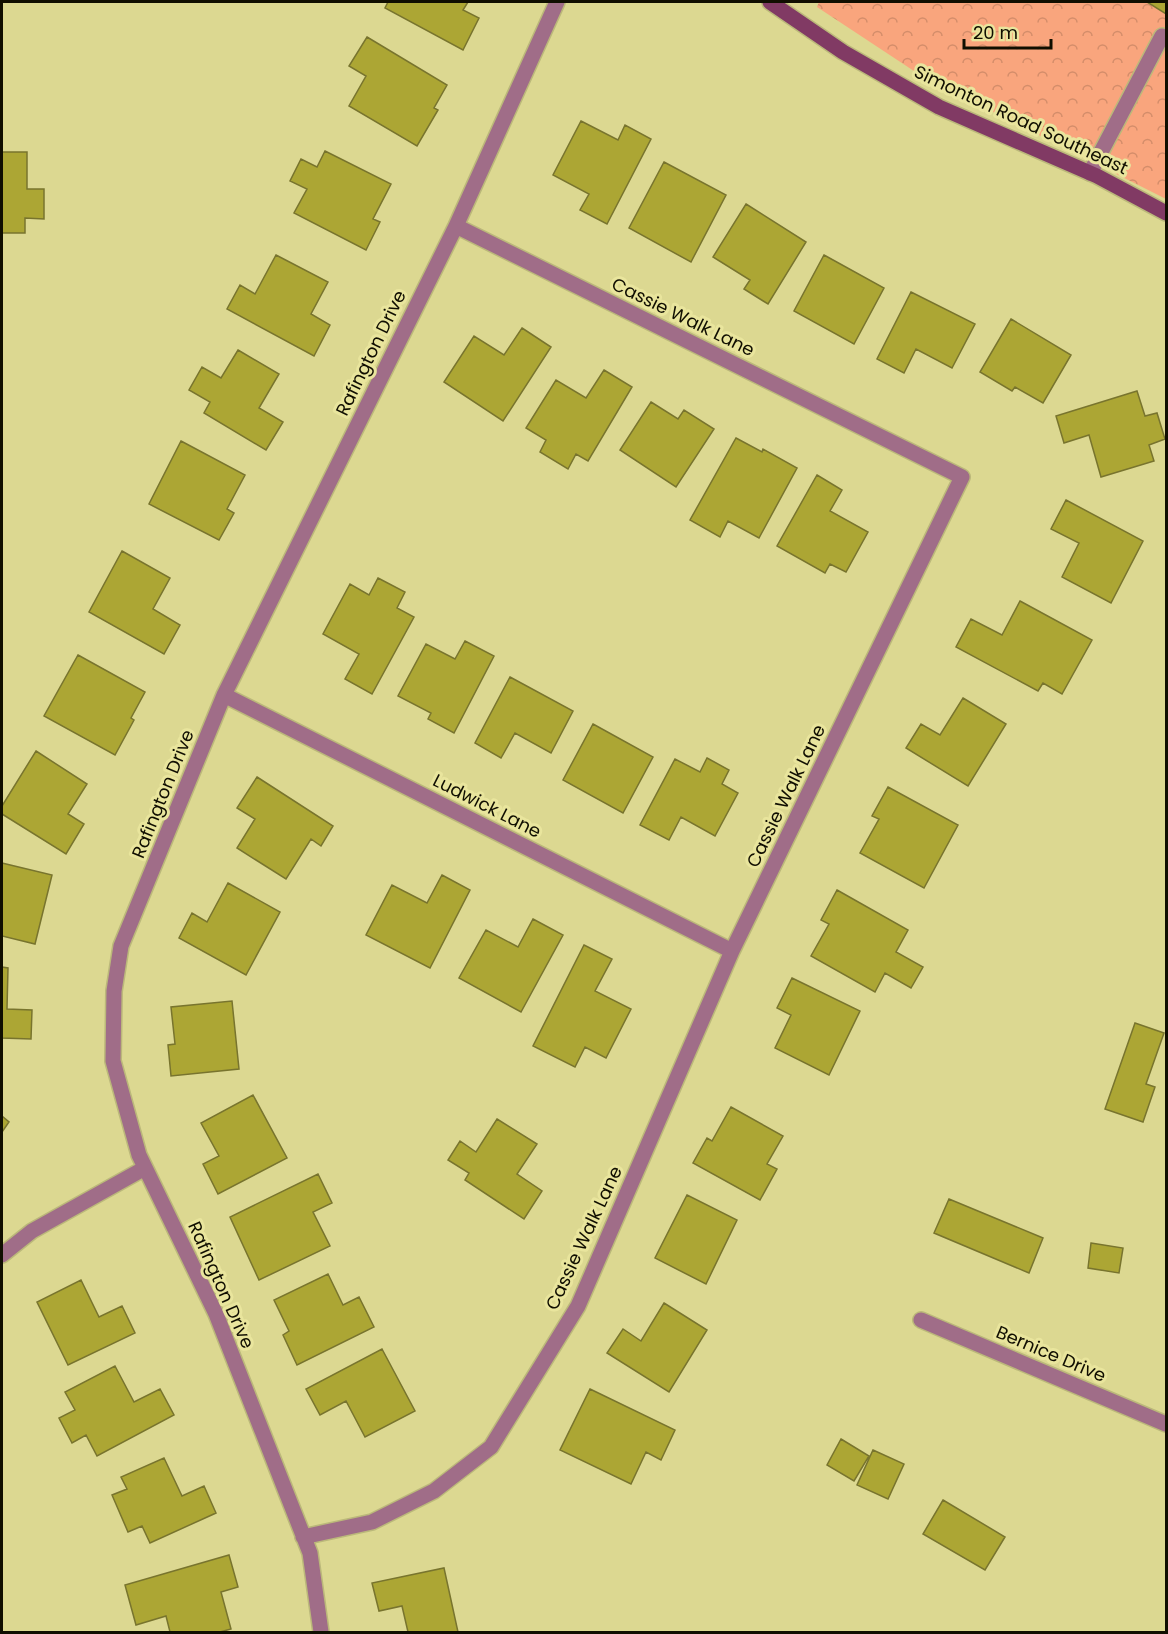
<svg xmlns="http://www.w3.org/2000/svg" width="1168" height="1634" font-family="Poppins,sans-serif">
  <defs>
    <pattern id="forest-crowns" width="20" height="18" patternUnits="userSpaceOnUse" patternTransform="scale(1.5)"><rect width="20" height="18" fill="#f9a57d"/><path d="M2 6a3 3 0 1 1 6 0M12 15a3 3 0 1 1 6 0" fill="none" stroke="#d48d6a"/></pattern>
  </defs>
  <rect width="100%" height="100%" fill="#dcd891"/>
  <!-- forest -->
  <path fill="url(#forest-crowns)" d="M 819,2 L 1166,2 L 1166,199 L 920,75 L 817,7 Z"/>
  <!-- building -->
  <path fill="#aca634" stroke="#78742e" stroke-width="1.5" d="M 388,2 L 468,2 L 463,10 L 479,18 L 463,50 L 385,8 Z
    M 1147,2 L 1166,2 L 1166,14 Z
    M 367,37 L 447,85 L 434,108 L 438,110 L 417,146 L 349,106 L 366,76 L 349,66 Z
    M 581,121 L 618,140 L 625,125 L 651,139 L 607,224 L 580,210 L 589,194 L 553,175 Z
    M 325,151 L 391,184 L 373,219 L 380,222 L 366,250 L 294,213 L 307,189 L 290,181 L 301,159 L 317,167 Z
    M 2,152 L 27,152 L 27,189 L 44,189 L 44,219 L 25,218 L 25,233 L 2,233 Z
    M 664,162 L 726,195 L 691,262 L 629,228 Z
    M 746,204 L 806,242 L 768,304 L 744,289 L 750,280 L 713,257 Z
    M 276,255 L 328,282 L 311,314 L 330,325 L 314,356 L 227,309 L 240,285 L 255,294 Z
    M 824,255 L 884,288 L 854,344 L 794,311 Z
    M 911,292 L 975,324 L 952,368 L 916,349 L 904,373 L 877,359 Z
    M 1011,319 L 1071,355 L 1043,403 L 1015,387 L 1012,391 L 980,372 Z
    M 522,328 L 551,347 L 503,421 L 444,382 L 474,336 L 504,355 Z
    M 238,350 L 279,374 L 259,408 L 283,422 L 266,450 L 204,413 L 210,402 L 189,390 L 202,367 L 221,378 Z
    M 604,370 L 632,387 L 588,461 L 576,454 L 568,469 L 540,452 L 546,440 L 526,428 L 556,380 L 586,398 Z
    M 1137,391 L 1145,416 L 1157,413 L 1165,439 L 1149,445 L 1154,461 L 1101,477 L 1089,435 L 1064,443 L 1056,416 Z
    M 651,402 L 678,419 L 684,410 L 714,429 L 676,487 L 620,450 Z
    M 736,438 L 762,452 L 763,449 L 797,468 L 759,538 L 728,521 L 720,537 L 690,520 Z
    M 181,441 L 245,475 L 227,509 L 234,513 L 219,540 L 149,504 Z
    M 817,475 L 842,490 L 830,511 L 868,532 L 846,572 L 830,564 L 825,573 L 777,546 Z
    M 1066,500 L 1143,541 L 1111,603 L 1062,577 L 1079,543 L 1051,529 Z
    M 122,551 L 170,578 L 153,609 L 180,625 L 164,654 L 89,612 Z
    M 378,578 L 405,592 L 397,608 L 414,617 L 372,694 L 345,679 L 359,654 L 323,634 L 350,584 L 369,595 Z
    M 1020,601 L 1092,640 L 1062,694 L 1043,683 L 1038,691 L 956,647 L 971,619 L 1002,635 Z
    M 465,641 L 494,656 L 454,733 L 428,719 L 431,713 L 398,696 L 426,644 L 455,659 Z
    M 78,655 L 145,692 L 131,718 L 134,720 L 115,755 L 44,716 Z
    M 510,677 L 573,711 L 551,753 L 515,733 L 501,758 L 475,743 Z
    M 963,698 L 1006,724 L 968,786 L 906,748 L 921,724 L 940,735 Z
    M 593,724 L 653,757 L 623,813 L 563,780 Z
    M 36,751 L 87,784 L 68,814 L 84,824 L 66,854 L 2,814 L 2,806 Z
    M 707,758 L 729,770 L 722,784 L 738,793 L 715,836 L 681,817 L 669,840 L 640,825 L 675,759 L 700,772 Z
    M 257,777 L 333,826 L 321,846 L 311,839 L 286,879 L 237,848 L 255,819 L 237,808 Z
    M 888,787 L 958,825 L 924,888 L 860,853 L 879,819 L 872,816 Z
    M 2,863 L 52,875 L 35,944 L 2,936 Z
    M 442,875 L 470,890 L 430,968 L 366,935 L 392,885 L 427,903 Z
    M 228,883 L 280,912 L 246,975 L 179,938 L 192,913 L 207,922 Z
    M 837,890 L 908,930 L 896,952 L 923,967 L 911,988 L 885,973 L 875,992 L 811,956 L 829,924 L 821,920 Z
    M 533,919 L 563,935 L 521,1012 L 459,978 L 486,930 L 518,947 Z
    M 584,945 L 612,959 L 595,991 L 631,1009 L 606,1058 L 585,1047 L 575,1067 L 533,1046 Z
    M 2,967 L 8,968 L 7,1009 L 32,1010 L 31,1039 L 2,1038 Z
    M 792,978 L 860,1011 L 829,1075 L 775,1048 L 791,1015 L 777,1008 Z
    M 232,1001 L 239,1069 L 171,1076 L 168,1045 L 175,1044 L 171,1007 Z
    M 1135,1023 L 1164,1033 L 1146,1084 L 1155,1087 L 1143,1122 L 1105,1109 Z
    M 253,1095 L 287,1158 L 218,1194 L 203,1164 L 219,1156 L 201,1123 Z
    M 731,1107 L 783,1136 L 767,1164 L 777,1169 L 760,1200 L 693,1163 L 707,1138 L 712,1141 Z
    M 2,1116 L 9,1122 L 2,1132 Z
    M 497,1119 L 537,1144 L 517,1174 L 542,1191 L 524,1219 L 465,1180 L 469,1173 L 448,1160 L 460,1141 L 476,1152 Z
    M 318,1174 L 332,1203 L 313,1212 L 330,1246 L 259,1280 L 230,1217 Z
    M 687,1195 L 737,1220 L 706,1284 L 655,1258 Z
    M 949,1199 L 1043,1238 L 1029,1273 L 934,1233 Z
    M 1091,1243 L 1123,1248 L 1119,1273 L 1088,1268 Z
    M 328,1274 L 343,1305 L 359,1297 L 374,1327 L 297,1365 L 283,1335 L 289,1331 L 274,1300 Z
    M 81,1280 L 99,1317 L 122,1306 L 135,1333 L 68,1365 L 37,1302 Z
    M 664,1303 L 707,1330 L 669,1392 L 607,1353 L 623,1329 L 641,1341 Z
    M 382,1349 L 415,1411 L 365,1437 L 346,1401 L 320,1415 L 306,1389 Z
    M 115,1366 L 134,1402 L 160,1389 L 174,1415 L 97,1456 L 86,1435 L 72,1443 L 59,1418 L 75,1410 L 65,1392 Z
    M 590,1389 L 675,1430 L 661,1460 L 646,1452 L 631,1484 L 560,1450 Z
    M 841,1439 L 869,1456 L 854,1481 L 827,1465 Z
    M 873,1450 L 904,1464 L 888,1499 L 857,1485 Z
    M 164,1458 L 182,1496 L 204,1486 L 216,1513 L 150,1543 L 142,1526 L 128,1532 L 112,1495 L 127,1489 L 121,1477 Z
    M 943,1500 L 1005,1537 L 985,1570 L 923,1534 Z
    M 229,1555 L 238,1587 L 221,1592 L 231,1629 L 220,1632 L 170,1632 L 166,1616 L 136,1625 L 125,1585 Z
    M 444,1568 L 458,1632 L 408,1632 L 402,1606 L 379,1611 L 372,1583 Z"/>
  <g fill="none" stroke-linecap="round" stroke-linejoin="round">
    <!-- street casing -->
    <g stroke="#bbb87a" stroke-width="18">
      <path id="street" d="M 1090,173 L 1162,36
        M 224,695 L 732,951
        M 2,1255 L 32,1231 L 145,1168
        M 921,1320 L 1166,1424
        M 303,1537 L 372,1522 L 434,1491 L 491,1447 L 578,1306 L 732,951 L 962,477 L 456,226
        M 321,1632 L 310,1553 L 216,1314 L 139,1155 L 113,1061 L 114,991 L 121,946 L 224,695 L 456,226 L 557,2"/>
    </g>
    <!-- secondary casing -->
    <g stroke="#bbb87a" stroke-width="18">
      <path id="secondary" d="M 770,2 L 843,52 L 939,107 L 1097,176 L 1166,213"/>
    </g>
    <!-- street -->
    <use href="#street" stroke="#a06d88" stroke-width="15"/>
    <!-- secondary -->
    <use href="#secondary" stroke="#813a64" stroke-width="15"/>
  </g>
  <g text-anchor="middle" stroke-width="6" stroke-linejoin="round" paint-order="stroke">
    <!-- street labels -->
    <g font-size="18" fill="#100e00" stroke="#e9e59d">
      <text transform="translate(1021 120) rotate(25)" y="6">Simonton Road Southeast</text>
      <text transform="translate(683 317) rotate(26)" y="6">Cassie Walk Lane</text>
      <text transform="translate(371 353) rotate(-64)" y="6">Rafington Drive</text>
      <text transform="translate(163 794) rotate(-68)" y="6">Rafington Drive</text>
      <text transform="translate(786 796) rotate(-64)" y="6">Cassie Walk Lane</text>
      <text transform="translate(487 806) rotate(27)" y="6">Ludwick Lane</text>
      <text transform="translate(584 1238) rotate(-65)" y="6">Cassie Walk Lane</text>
      <text transform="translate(221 1285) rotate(66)" y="6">Rafington Drive</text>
      <text transform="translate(1051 1354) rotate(23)" y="6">Bernice Drive</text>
    </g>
  </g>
  <!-- border -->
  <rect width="1168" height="1634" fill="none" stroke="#100e00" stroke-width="6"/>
  <!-- scale -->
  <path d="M964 39v9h87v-9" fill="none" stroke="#100e00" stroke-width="3"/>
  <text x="973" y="39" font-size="18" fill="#100e00" stroke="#e9e59d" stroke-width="4.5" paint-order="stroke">20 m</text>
</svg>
